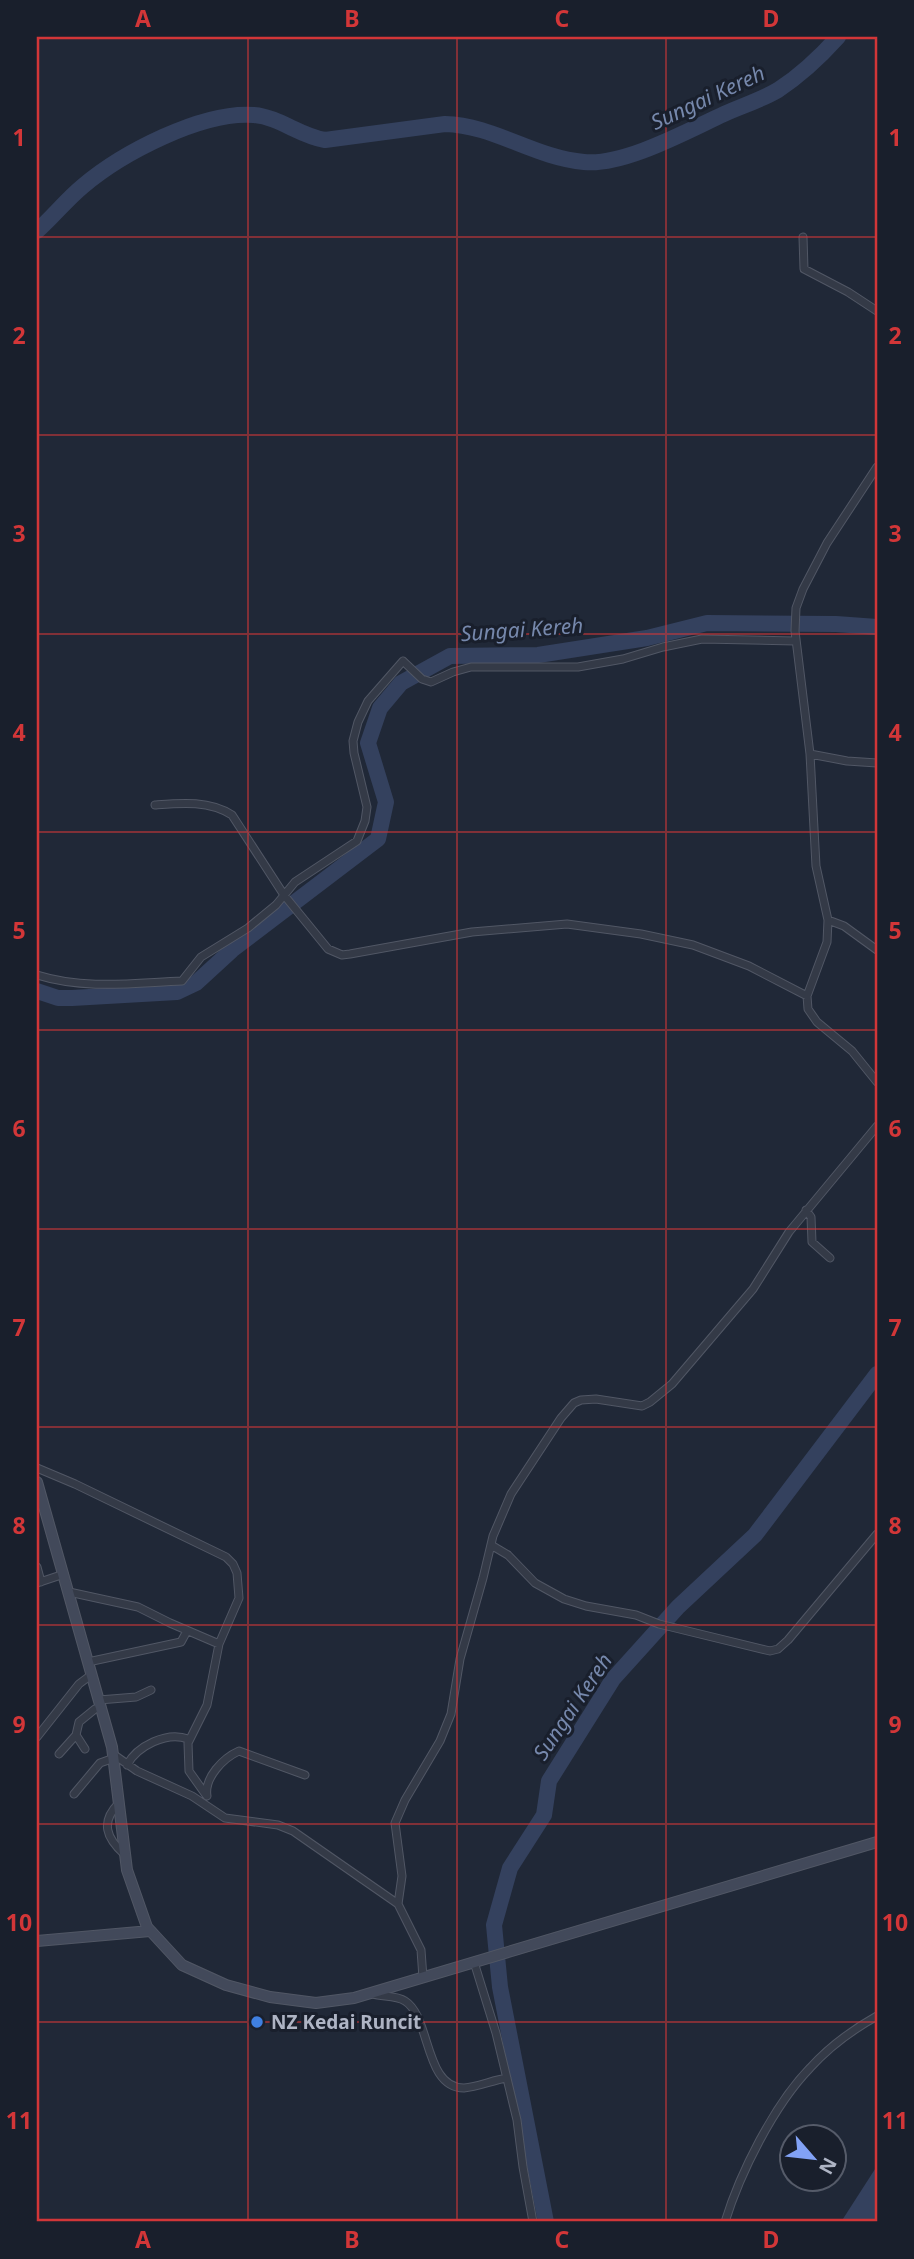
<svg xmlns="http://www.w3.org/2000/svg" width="914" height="2259" font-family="'Noto Sans',sans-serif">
  <rect width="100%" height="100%" fill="#202837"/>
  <!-- water -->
  <path fill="#34415e" d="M 877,2166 L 877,2222 L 841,2222 Z"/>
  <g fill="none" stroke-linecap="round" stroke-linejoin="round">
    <!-- river -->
    <path stroke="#34415e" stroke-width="16" d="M 37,231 C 53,217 66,200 83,186 C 122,153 202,111 254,115 C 279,117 300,136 325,140 L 445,124 C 493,125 535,158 584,162 C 624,166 687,131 724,114 C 742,106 761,100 778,90 C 801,75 820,57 838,37
      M 37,991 L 58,998 L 72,998 L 177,992 L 196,983 L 232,950 L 378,839 L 386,802 L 368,743 L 380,708 L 401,683 L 450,656 L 538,655 L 647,638 L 707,623 L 836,624 L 877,627
      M 546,2222 L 500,1987 L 494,1925 L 510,1868 L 544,1815 L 549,1781 L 613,1679 L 678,1607 L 755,1535 L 877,1374"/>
    <!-- street casing -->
    <g stroke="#515765" stroke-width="9">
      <path id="street" d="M 803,237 L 804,269 L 848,292 L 877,311
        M 877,467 L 827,543 L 803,589 L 796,608 L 795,631 L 810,754 L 816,866 L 828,920 L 827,942 L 807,996 L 808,1009 L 817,1022 L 852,1051 L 877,1082
        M 810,754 L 847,761 L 877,763
        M 155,805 C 180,803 209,800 232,815 L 284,895 L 328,949 L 342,955 L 350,954 L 472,932 L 567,924 L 641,934 L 693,945 L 749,966 L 807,996
        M 828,920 L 844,926 L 877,950
        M 37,975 C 85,990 133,983 182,981 L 201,957 L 248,928 L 276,905 L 295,882 L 357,841 L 365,821 L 367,807 L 354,753 L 353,741 L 358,722 L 368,701 L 403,661 L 422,679 L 431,682 L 453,672 L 471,667 L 578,667 L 623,659 L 663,647 L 702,639 L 795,641
        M 806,1210 L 811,1217 L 812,1242 L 830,1258
        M 37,1468 L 75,1484 L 226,1557 L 233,1564 L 237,1573 L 239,1598 L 219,1644 L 207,1705 L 188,1743 L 189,1771 L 206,1795
        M 491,1545 L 508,1555 L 535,1583 L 564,1599 L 586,1606 L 636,1615 L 659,1624 L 770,1651 L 778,1649 L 788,1640 L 877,1534
        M 37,1567 L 41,1582
        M 37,1583 L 64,1574
        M 69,1592 L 138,1607 L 170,1623 L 219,1644
        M 88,1662 L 181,1642 L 187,1631
        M 99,1700 L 136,1697 L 151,1690
        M 76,1735 L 85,1749
        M 37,1737 L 79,1684 L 91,1675
        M 59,1754 L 76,1735 L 79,1722 L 95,1709 L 101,1707
        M 113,1754 L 137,1771 L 192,1796 L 225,1818 L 278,1825 L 293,1831 L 398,1904
        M 127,1765 C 137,1746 167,1731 188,1739
        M 74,1794 L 100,1763 L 114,1758
        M 207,1796 C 204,1778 223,1758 239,1751 L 305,1775
        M 119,1803 C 100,1822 106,1838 125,1855
        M 474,1962 L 496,2033 L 517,2120 L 523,2167 L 533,2222
        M 423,1978 L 421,1950 L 398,1904 L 402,1876 L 395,1823 L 405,1800 L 440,1741 L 451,1714 L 460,1659 L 483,1578 L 493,1536 L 511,1494 L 561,1418 L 574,1403 L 581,1400 L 596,1399 L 642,1406 L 650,1402 L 672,1384 L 753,1289 L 789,1232 L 877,1126
        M 373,1994 C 382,1997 396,1995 405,2001 C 431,2017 424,2088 464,2088 C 478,2087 493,2080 507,2078
        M 725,2222 C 740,2173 774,2105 810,2068 C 829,2047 852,2030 877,2016"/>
    </g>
    <!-- secondary casing -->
    <g stroke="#515765" stroke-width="12">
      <path id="secondary" d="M 37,1482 L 112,1747 L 127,1870 L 147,1927 L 182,1965 L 226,1985 L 270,1997 L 316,2003 L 354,1998 L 877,1842
        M 37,1941 L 150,1931"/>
    </g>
    <!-- street -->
    <use href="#street" stroke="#343a47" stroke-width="7"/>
    <!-- secondary -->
    <use href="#secondary" stroke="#42495a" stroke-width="10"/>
  </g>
  <!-- grid -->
  <path fill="none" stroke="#d23638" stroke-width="2" stroke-opacity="0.55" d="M 248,37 L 248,2222M 457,37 L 457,2222M 666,37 L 666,2222M 37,237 L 877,237M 37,435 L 877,435M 37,634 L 877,634M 37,832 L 877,832M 37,1030 L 877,1030M 37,1229 L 877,1229M 37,1427 L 877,1427M 37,1625 L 877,1625M 37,1824 L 877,1824M 37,2022 L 877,2022"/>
  <!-- markers -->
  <circle fill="#3f7fe0" stroke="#191f2c" stroke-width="2.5" cx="257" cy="2022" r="7"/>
  <g text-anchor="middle" stroke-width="6" stroke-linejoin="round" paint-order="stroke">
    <!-- poi labels -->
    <g font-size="19" font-weight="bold" fill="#aeb4c4" stroke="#191f2c" text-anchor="start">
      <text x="271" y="2029">NZ Kedai Runcit</text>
    </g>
    <!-- water labels -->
    <g font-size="21" font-style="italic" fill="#7688ac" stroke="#191f2c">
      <text transform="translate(708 98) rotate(-25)" y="7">Sungai Kereh</text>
      <text transform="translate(522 630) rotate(-4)" y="7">Sungai Kereh</text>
      <text transform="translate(573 1707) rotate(-56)" y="7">Sungai Kereh</text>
    </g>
  </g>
  <!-- border -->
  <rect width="914" height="2259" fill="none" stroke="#191f2c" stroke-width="77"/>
  <!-- north arrow -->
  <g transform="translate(813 2158) rotate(118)"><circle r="33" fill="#191f2c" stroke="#555b69" stroke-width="2"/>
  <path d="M0-5L12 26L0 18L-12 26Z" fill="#82a2f5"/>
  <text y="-10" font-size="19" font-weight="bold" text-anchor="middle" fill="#aeb4c4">N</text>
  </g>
  <rect x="38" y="38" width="838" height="2182" fill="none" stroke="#d23638" stroke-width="2.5"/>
  <g font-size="23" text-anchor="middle" font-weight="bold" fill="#d23638">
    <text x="143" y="27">A</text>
    <text x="352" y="27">B</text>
    <text x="562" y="27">C</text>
    <text x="771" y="27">D</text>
    <text x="19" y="146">1</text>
    <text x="895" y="146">1</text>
    <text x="19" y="344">2</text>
    <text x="895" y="344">2</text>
    <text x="19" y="542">3</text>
    <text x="895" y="542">3</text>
    <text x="19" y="741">4</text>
    <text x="895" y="741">4</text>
    <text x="19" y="939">5</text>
    <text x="895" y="939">5</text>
    <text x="19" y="1137">6</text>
    <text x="895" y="1137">6</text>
    <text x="19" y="1336">7</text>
    <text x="895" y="1336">7</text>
    <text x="19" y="1534">8</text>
    <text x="895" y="1534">8</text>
    <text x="19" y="1733">9</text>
    <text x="895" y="1733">9</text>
    <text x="19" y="1931">10</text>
    <text x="895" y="1931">10</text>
    <text x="19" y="2129">11</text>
    <text x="895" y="2129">11</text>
    <text x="143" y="2248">A</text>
    <text x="352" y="2248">B</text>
    <text x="562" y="2248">C</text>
    <text x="771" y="2248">D</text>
  </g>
</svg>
